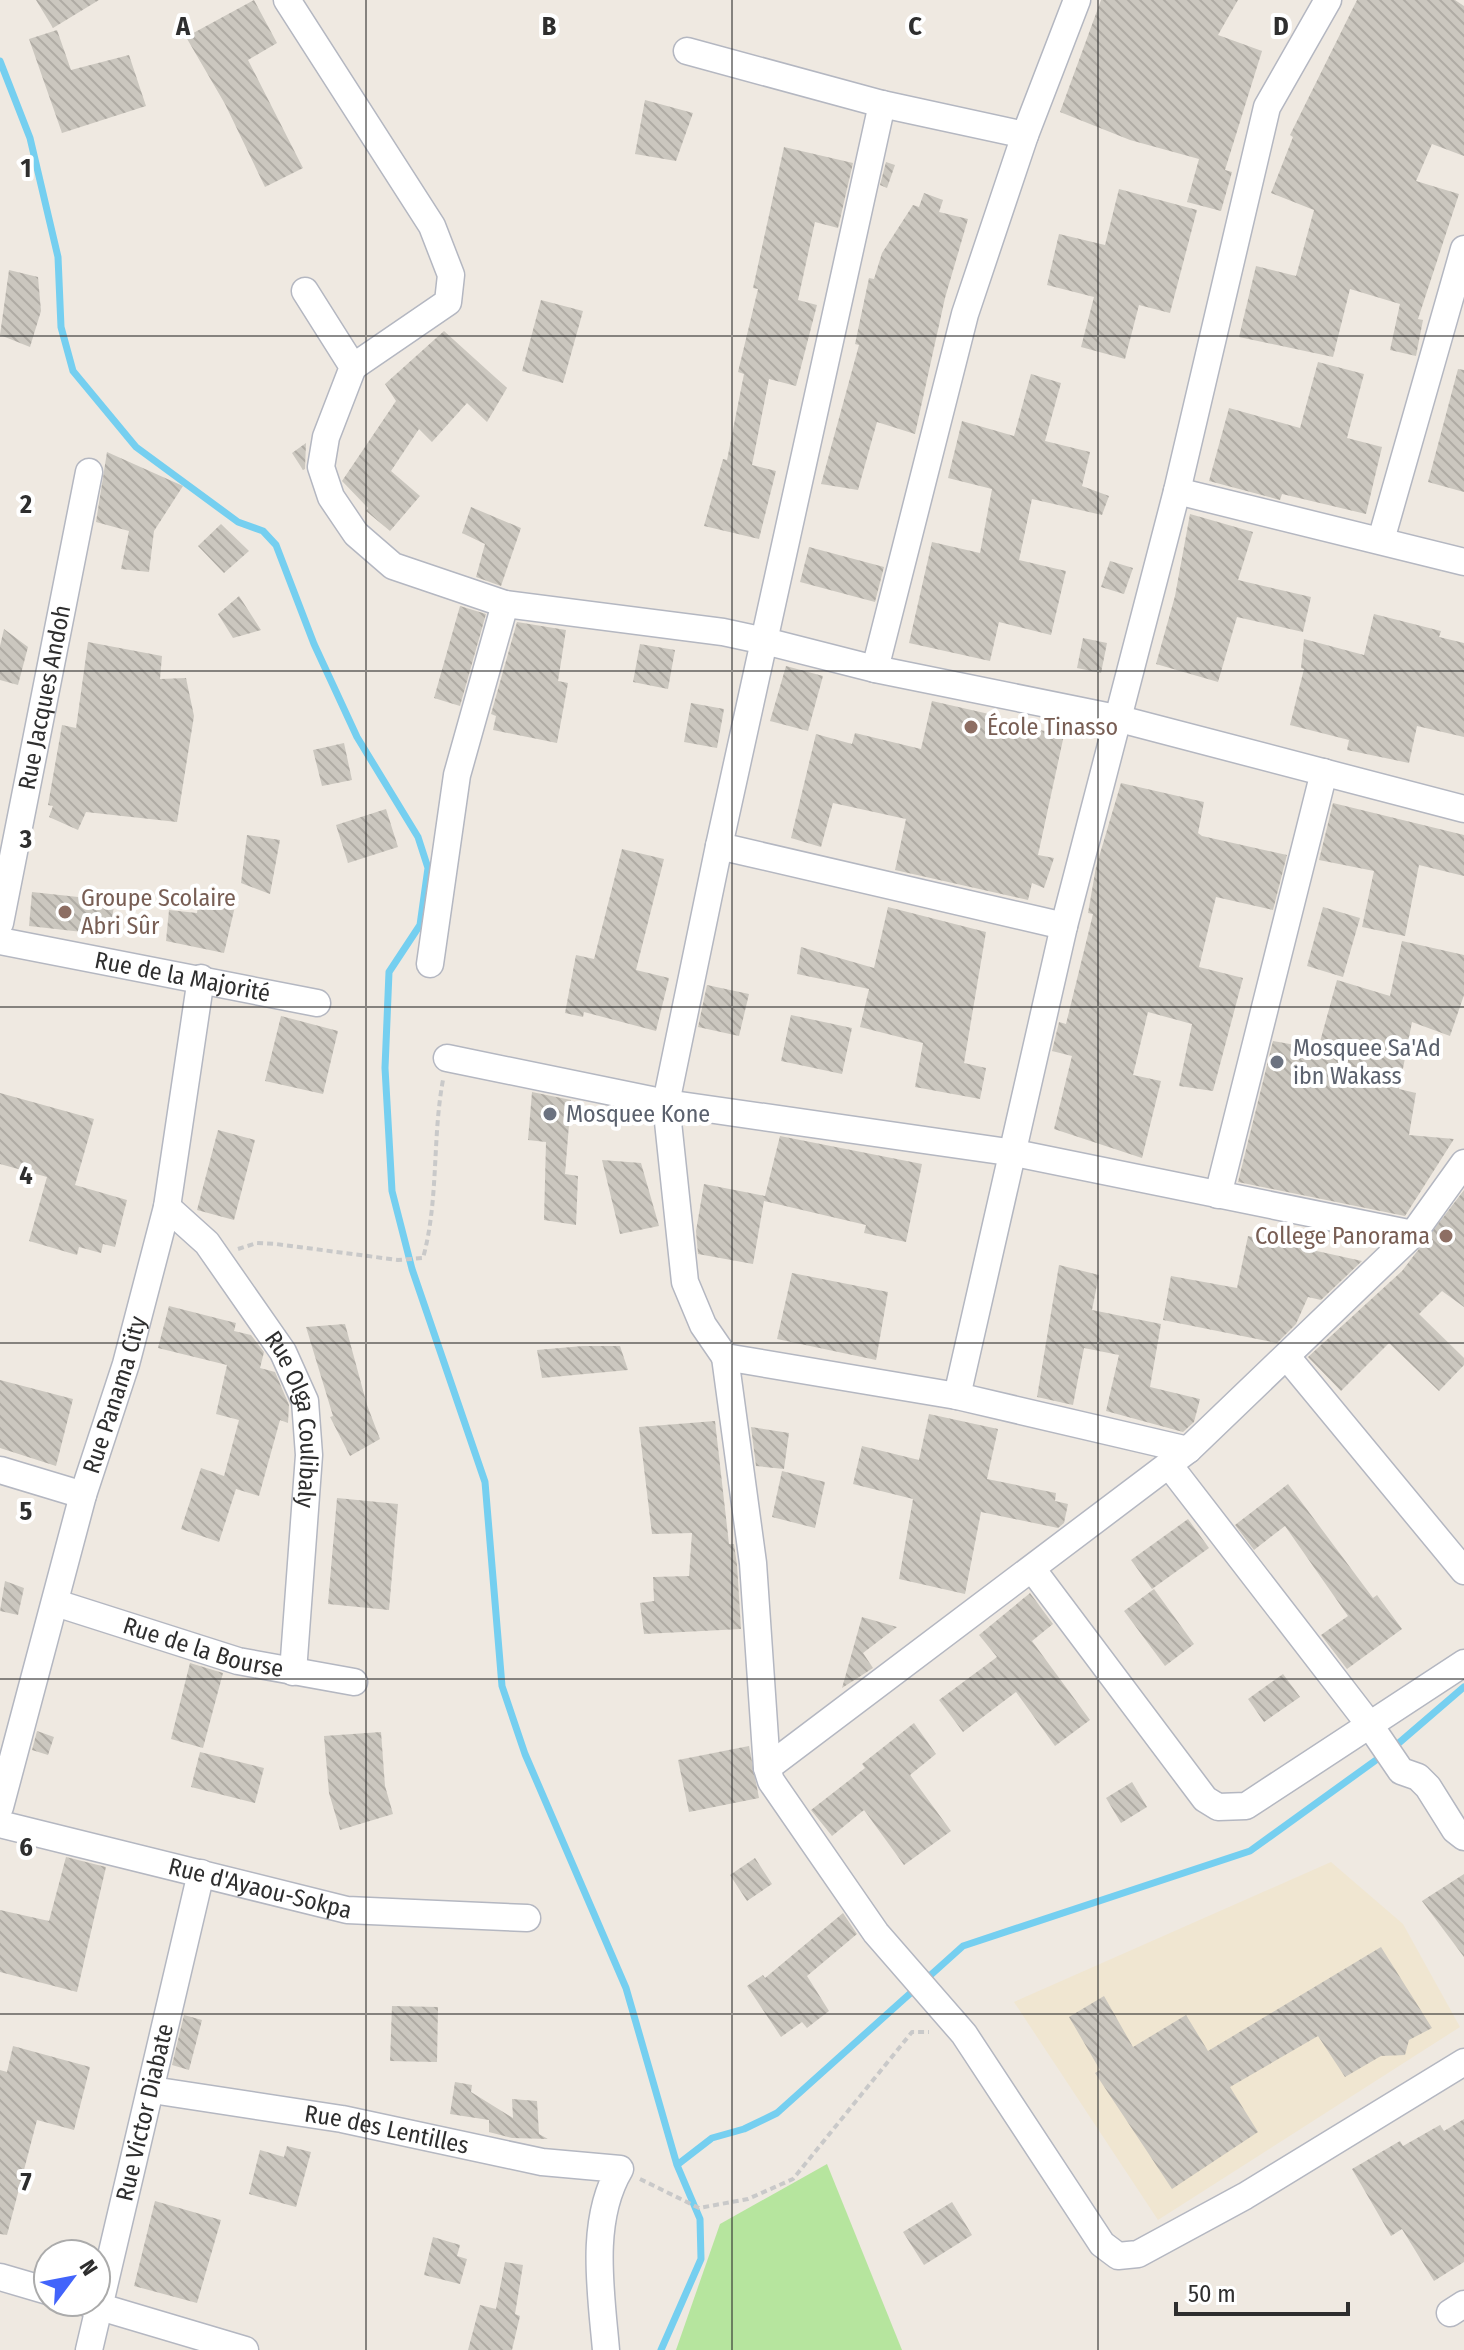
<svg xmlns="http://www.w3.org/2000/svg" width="1464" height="2350" font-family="'Fira Sans Condensed',sans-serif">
  <defs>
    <pattern id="building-back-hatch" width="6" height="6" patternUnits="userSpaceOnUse" patternTransform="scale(2)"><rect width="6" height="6" fill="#cbc7bf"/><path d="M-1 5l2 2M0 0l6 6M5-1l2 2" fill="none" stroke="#afaba4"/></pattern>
  </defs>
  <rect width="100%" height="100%" fill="#efe9e1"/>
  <!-- education -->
  <path fill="#f0e6d1" d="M 1331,1862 L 1403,1924 L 1460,2027 L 1158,2220 L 1014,2002 Z"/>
  <!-- grass -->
  <path fill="#b6e59e" d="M 827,2164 L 902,2350 L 676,2350 L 720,2224 Z"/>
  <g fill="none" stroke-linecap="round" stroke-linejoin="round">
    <!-- stream -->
    <path stroke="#75cff0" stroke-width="7" d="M 0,61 L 30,138 L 58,257 L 61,327 L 73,371 L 136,447 L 238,522 L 263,531 L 276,545 L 314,644 L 357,737 L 418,837 L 428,868 L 420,925 L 389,972 L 385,1068 L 392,1191 L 412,1269 L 485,1482 L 502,1686 L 525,1754 L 626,1988 L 677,2165 L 700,2219 L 701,2259 L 661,2350
      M 1393,1748 L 1464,1687
      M 677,2165 L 712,2138 L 744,2129 L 777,2113 L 963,1946 L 1250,1851 L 1383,1755"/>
  </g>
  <!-- building -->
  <path fill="url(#building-back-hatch)" d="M 36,0 L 99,0 L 53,28 Z
    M 254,0 L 277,43 L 248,60 L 303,168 L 265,187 L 225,104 L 186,37 Z
    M 1101,0 L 1238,0 L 1218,35 L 1262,51 L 1225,170 L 1232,172 L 1221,211 L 1187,202 L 1199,159 L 1130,140 L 1060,112 Z
    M 1357,0 L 1455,0 L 1464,6 L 1464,156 L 1432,144 L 1416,181 L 1459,194 L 1418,319 L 1423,320 L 1416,356 L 1390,350 L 1400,304 L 1350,289 L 1333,357 L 1239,337 L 1256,266 L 1296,276 L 1314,210 L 1271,193 L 1293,137 L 1290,135 Z
    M 57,30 L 71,70 L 129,55 L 146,106 L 62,133 L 29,39 Z
    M 645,100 L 693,113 L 676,161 L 635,154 Z
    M 784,147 L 853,163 L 838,228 L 815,222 L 798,300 L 817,305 L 796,386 L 769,379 L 752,465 L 776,471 L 759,539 L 704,526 L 723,459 L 727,460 L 744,374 L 738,372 L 758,289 L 753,288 Z
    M 886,162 L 895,165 L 887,188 L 880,185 Z
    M 1119,189 L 1197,210 L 1170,313 L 1139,305 L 1125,359 L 1081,347 L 1094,297 L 1047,285 L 1059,234 L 1105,245 Z
    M 924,193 L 943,200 L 939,212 L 968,219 L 945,298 L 915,434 L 877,422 L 858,490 L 821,484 L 859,345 L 855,344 L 869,278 L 874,279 L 882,253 L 913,205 L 919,207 Z
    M 9,270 L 38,277 L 41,311 L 30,347 L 0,335 Z
    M 541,300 L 583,311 L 563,383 L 522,371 Z
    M 444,331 L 507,388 L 487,422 L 467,403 L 432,442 L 419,429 L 391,471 L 420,496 L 390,531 L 366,511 L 368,508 L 342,481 L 396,401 L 385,384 Z
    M 1318,362 L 1364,374 L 1347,438 L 1382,447 L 1366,514 L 1282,494 L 1280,500 L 1209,481 L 1229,408 L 1300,428 Z
    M 1458,369 L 1464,370 L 1464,492 L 1428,482 Z
    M 1031,374 L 1061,383 L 1045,441 L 1090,452 L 1082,486 L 1109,496 L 1102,515 L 1032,499 L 1019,560 L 1066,571 L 1051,635 L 999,622 L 990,661 L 909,643 L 932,542 L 980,553 L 992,489 L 948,478 L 962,421 L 1014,436 Z
    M 306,443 L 305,469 L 303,470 L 292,453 Z
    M 107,452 L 183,486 L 154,531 L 149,572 L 121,569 L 129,531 L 96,522 Z
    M 471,507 L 521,528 L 501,586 L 476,577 L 485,544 L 462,533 Z
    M 1190,514 L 1253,532 L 1238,580 L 1311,597 L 1303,632 L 1237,617 L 1218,682 L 1156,664 L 1175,596 Z
    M 221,524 L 249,551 L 224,573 L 198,546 Z
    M 809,547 L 884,567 L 875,602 L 800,582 Z
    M 1110,561 L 1133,568 L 1124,594 L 1101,587 Z
    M 239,596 L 261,630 L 233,638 L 218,614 Z
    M 460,606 L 486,614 L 460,706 L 434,698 Z
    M 1374,614 L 1441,631 L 1439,637 L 1464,643 L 1464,737 L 1417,726 L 1409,763 L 1347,750 L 1349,740 L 1290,725 L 1304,669 L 1301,668 L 1304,639 L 1364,655 Z
    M 517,622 L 566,630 L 558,681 L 568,683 L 557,743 L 493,730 L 496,716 L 491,714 Z
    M 4,629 L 28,647 L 18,685 L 0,680 L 0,646 Z
    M 1083,638 L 1107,643 L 1101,673 L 1077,668 Z
    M 88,642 L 162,656 L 160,679 L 186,678 L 194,716 L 177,822 L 86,812 L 78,830 L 49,817 L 53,806 L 48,805 L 62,725 L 76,728 Z
    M 640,644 L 675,650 L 668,689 L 633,682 Z
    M 786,666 L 823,676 L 808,731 L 770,721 Z
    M 932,701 L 989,714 L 988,719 L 1064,735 L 1038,855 L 1054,858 L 1044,888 L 1032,883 L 1028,900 L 895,870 L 906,819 L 833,803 L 821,847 L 791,838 L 816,734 L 852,744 L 855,733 L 921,749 Z
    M 691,703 L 724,709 L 717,748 L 684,742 Z
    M 344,743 L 352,780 L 322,786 L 313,750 Z
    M 1121,783 L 1204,802 L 1198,833 L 1202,836 L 1287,855 L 1273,910 L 1216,897 L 1199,967 L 1243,978 L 1213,1091 L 1179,1086 L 1192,1024 L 1148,1012 L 1133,1075 L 1161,1081 L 1142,1158 L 1054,1129 L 1072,1056 L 1052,1051 L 1059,1022 L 1066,1024 L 1093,914 L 1088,913 L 1096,867 Z
    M 1333,803 L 1464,835 L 1464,876 L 1419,865 L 1405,936 L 1362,927 L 1374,871 L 1319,860 Z
    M 386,809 L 398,847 L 348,863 L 336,825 Z
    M 247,835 L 280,840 L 270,894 L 241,883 Z
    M 622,849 L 664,859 L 636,970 L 669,978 L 656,1031 L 584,1012 L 583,1017 L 565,1013 L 576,955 L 594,959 Z
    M 200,891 L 236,902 L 224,953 L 166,941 L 169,910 L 197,913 Z
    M 32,892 L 115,901 L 109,935 L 29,926 Z
    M 888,907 L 986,932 L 964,1063 L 986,1068 L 980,1099 L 915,1087 L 923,1043 L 860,1027 L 869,989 L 797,974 L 801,947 L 874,968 Z
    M 1323,907 L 1360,918 L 1343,977 L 1307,966 Z
    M 1402,941 L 1464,955 L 1464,995 L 1450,1036 L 1412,1022 L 1399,1089 L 1416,1093 L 1409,1135 L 1454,1139 L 1405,1216 L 1238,1182 L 1273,1041 L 1318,1049 L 1337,980 L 1390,996 Z
    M 707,985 L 749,994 L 739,1036 L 698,1027 Z
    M 791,1015 L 852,1028 L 842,1074 L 781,1061 Z
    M 281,1016 L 338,1031 L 323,1094 L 265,1081 Z
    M 532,1092 L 571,1100 L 565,1174 L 578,1176 L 576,1225 L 544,1220 L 546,1142 L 528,1140 Z
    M 0,1093 L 94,1119 L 75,1185 L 127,1200 L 115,1247 L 103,1244 L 101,1253 L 79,1247 L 77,1255 L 29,1241 L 47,1177 L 0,1164 Z
    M 218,1130 L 255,1140 L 234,1220 L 197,1210 Z
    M 780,1136 L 922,1164 L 906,1242 L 864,1233 L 866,1225 L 764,1201 L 753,1264 L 698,1254 L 696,1231 L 704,1184 L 765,1196 Z
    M 602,1160 L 641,1163 L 659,1226 L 620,1234 Z
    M 1464,1190 L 1464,1307 L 1442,1291 L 1419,1314 L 1464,1358 L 1464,1365 L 1439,1391 L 1389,1343 L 1341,1391 L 1308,1357 L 1402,1271 Z
    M 1248,1236 L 1362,1261 L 1321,1300 L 1308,1297 L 1296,1324 L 1277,1343 L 1163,1320 L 1171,1276 L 1237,1288 Z
    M 1059,1265 L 1099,1275 L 1092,1310 L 1161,1324 L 1150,1387 L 1200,1399 L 1194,1422 L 1183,1432 L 1106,1411 L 1119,1355 L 1084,1348 L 1073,1405 L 1037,1397 Z
    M 792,1273 L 888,1292 L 876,1360 L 777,1339 Z
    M 169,1306 L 236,1323 L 234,1331 L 251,1335 L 264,1352 L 260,1368 L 275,1372 L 289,1405 L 288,1423 L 280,1420 L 259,1496 L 236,1489 L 219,1542 L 181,1529 L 201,1468 L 224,1476 L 239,1420 L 216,1414 L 227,1365 L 158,1348 Z
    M 345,1324 L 367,1405 L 380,1439 L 350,1456 L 330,1417 L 333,1416 L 306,1327 Z
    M 583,1346 L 620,1346 L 628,1370 L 542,1378 L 537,1350 Z
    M 0,1380 L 73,1399 L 56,1466 L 0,1448 Z
    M 929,1414 L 998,1429 L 987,1479 L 1056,1493 L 1055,1501 L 1068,1504 L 1064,1523 L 1058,1528 L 981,1512 L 965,1594 L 899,1579 L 913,1499 L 853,1484 L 862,1446 L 919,1460 Z
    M 715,1421 L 729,1544 L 734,1544 L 737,1565 L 741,1629 L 644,1634 L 640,1603 L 654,1601 L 653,1577 L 689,1576 L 692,1533 L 652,1534 L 639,1427 Z
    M 751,1427 L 789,1433 L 784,1469 L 756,1466 Z
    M 782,1471 L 825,1482 L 815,1528 L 772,1517 Z
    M 1288,1484 L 1373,1598 L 1377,1595 L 1402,1629 L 1347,1669 L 1321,1635 L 1348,1616 L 1285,1526 L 1254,1550 L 1235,1525 Z
    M 337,1498 L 398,1504 L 389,1610 L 328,1604 Z
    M 1188,1519 L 1209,1548 L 1152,1589 L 1131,1560 Z
    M 5,1581 L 24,1588 L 18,1615 L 0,1611 Z
    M 1154,1589 L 1194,1644 L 1165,1666 L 1124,1611 Z
    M 1030,1593 L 1053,1624 L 1032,1641 L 1090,1720 L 1055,1746 L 1016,1692 L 963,1732 L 939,1700 L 997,1657 L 979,1635 Z
    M 862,1617 L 897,1627 L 863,1653 L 873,1668 L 842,1688 Z
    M 190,1663 L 223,1673 L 203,1748 L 171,1739 Z
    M 1283,1674 L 1300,1697 L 1264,1722 L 1248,1699 Z
    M 914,1723 L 936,1754 L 910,1775 L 951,1831 L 904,1865 L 864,1810 L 832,1836 L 811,1810 L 865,1768 L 862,1764 Z
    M 37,1731 L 54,1737 L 48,1755 L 32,1750 Z
    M 381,1732 L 385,1786 L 393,1814 L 340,1830 L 329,1793 L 324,1736 Z
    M 749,1746 L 759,1798 L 689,1812 L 678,1760 Z
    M 200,1752 L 264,1768 L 255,1803 L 191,1787 Z
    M 1132,1782 L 1147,1807 L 1121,1823 L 1106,1798 Z
    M 66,1857 L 106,1867 L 77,1992 L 0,1972 L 0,1910 L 49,1921 Z
    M 755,1858 L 772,1884 L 747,1901 L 730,1875 Z
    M 1464,1874 L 1464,1957 L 1422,1901 Z
    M 843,1913 L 857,1934 L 807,1976 L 829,2011 L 807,2028 L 802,2022 L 781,2037 L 747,1986 L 763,1975 L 765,1978 Z
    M 1381,1947 L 1432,2028 L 1409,2040 L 1405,2055 L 1381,2056 L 1345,2077 L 1318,2036 L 1230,2087 L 1258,2132 L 1172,2189 L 1095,2073 L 1100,2070 L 1069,2017 L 1104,1996 L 1133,2047 L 1186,2015 L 1208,2051 Z
    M 392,2006 L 438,2007 L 437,2062 L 390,2061 Z
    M 184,2015 L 202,2020 L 189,2070 L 172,2065 Z
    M 13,2046 L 90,2067 L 74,2130 L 37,2120 L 7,2235 L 0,2234 L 0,2070 L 7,2072 Z
    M 455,2082 L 472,2085 L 471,2092 L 513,2118 L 512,2099 L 537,2101 L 539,2134 L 548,2139 L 512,2138 L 489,2132 L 489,2120 L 450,2114 Z
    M 1464,2119 L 1464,2262 L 1434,2281 L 1402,2229 L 1391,2236 L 1352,2169 L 1400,2141 L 1403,2146 L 1440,2125 L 1444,2131 Z
    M 287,2146 L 311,2152 L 296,2207 L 249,2194 L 260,2150 L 284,2157 Z
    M 155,2201 L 221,2220 L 197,2303 L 134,2286 Z
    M 952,2202 L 972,2235 L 924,2265 L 903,2232 Z
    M 433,2237 L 460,2245 L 457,2256 L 467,2259 L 460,2284 L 424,2275 Z
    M 505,2262 L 523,2265 L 515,2314 L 520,2316 L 512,2350 L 468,2350 L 480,2305 L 496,2309 Z"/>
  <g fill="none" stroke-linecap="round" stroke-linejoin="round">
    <!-- minor casing -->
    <g stroke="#b4b7c1" stroke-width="29">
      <g id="minor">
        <path d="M 287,0 L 432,226 L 451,275 L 448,302 L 353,367"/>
        <path d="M 687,51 L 882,104 L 1025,135"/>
        <path d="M 305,291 L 353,367 L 326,437 L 321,467 L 331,497 L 356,534 L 393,566 L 505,604 L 723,632 L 765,641 L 875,669 L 1116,718 L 1464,809"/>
        <path d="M 1177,491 L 1464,562"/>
        <path d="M 1381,540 L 1464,249"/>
        <path d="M 875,669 L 965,314 L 1025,135 L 1077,0"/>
        <path d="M 719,846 L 1064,926"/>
        <path id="s1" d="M 0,923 L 89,472"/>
        <path id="s2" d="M 0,941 L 317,1003"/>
        <path d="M 430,964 L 457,775 L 505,604"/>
        <path d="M 447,1058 L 666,1103 L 1015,1153 L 1413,1234"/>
        <path d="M 1218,1195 L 1324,772"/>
        <path id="s3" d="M 167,1207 L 207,1243 L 283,1352 L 305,1401 L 309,1455 L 293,1672"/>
        <path d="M 725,1357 L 703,1325 L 685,1282 L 666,1103 L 719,846 L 882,104"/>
        <path d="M 1287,1357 L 1464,1571"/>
        <path d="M 957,1396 L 725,1357 L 753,1563 L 767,1768 L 771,1781 L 876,1933 L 964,2034 L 1102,2244 L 1118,2256 L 1138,2254 L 1245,2196 L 1464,2062"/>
        <path d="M 1188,1450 L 957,1396 L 1064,926 L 1177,491 L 1267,107 L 1328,0"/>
        <path d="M 1169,1465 L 1369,1724 L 1401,1771 L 1418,1777 L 1428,1787 L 1455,1830 L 1464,1837"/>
        <path d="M 0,1470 L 83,1495"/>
        <path d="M 1033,1570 L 1205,1799 L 1218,1807 L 1246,1806 L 1464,1663"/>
        <path id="s4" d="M 56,1603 L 238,1661 L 354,1682"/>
        <path d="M 767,1768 L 1188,1450 L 1413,1234 L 1464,1163"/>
        <path id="s5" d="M 0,1807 L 83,1495 L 126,1364 L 167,1207 L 201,978"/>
        <path id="s6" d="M 0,1824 L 347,1910 L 527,1918"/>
        <path id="s7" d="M 152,2090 L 342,2119 L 542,2162 L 620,2169 C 589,2221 601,2292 606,2350"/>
        <path d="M 0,2277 L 48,2291"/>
        <path d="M 87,2303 L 245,2350"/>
        <path d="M 1450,2313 L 1464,2304"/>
        <path id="s8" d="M 89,2350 L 201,1873"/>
      </g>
    </g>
    <!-- path -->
    <path stroke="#c9c9c9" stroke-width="4" stroke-dasharray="6 4" stroke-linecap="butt" d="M 238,1249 L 257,1243 L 276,1244 L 398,1260 L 423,1258 C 439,1200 432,1138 443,1080
      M 640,2179 L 699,2208 L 748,2199 L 793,2179 L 912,2032 L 929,2032"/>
    <!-- minor -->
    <use href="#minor" stroke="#fff" stroke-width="26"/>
  </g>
  <!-- grid -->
  <path fill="none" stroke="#2e2e2e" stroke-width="2" stroke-opacity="0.55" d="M 366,0 L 366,2350M 732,0 L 732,2350M 1098,0 L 1098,2350M 0,336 L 1464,336M 0,671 L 1464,671M 0,1007 L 1464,1007M 0,1343 L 1464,1343M 0,1679 L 1464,1679M 0,2014 L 1464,2014"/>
  <!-- markers -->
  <g fill="#8d6e63" stroke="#fff" stroke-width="3">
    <circle cx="971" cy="727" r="8"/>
    <circle cx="65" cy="912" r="8"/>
    <circle cx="1446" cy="1236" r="8"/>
  </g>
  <g fill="#6b7280" stroke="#fff" stroke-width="3">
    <circle cx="1277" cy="1062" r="8"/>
    <circle cx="550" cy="1114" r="8"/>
  </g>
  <g text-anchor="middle" stroke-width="8" stroke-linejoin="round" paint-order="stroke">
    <!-- street labels -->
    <g font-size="24" fill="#2e2e2e" stroke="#fff">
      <text dy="8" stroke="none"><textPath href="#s1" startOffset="230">Rue Jacques Andoh</textPath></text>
      <text dy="8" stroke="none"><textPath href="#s2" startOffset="186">Rue de la Majorité</textPath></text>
      <text dy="8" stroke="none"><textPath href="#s5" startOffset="428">Rue Panama City</textPath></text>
      <text dy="8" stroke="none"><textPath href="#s3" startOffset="256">Rue Olga Coulibaly</textPath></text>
      <text dy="8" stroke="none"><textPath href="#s4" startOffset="154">Rue de la Bourse</textPath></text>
      <text dy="8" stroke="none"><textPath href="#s6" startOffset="268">Rue d'Ayaou-Sokpa</textPath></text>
      <text dy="8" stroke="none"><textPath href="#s8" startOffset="244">Rue Victor Diabate</textPath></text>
      <text dy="8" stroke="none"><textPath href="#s7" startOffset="238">Rue des Lentilles</textPath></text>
    </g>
    <!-- education labels -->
    <g font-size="24" fill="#785e54" stroke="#fff" text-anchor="start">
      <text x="987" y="735">École Tinasso</text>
      <text x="81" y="906">Groupe Scolaire<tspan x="81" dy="28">Abri Sûr</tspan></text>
      <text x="1430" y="1244" text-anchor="end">College Panorama</text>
    </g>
    <!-- worship labels -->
    <g font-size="24" fill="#5b616d" stroke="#fff" text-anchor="start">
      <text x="1293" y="1056">Mosquee Sa'Ad<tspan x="1293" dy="28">ibn Wakass</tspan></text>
      <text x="566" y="1122">Mosquee Kone</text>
    </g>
  </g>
  <g font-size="26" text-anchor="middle" font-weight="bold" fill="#2e2e2e" stroke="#fff" stroke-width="8" stroke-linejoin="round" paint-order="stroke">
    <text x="183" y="35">A</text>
    <text x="549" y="35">B</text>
    <text x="915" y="35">C</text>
    <text x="1281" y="35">D</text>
    <text x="26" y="177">1</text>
    <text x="26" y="513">2</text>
    <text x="26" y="848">3</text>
    <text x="26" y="1184">4</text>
    <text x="26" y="1520">5</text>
    <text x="26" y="1856">6</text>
    <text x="26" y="2191">7</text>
  </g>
  <!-- north arrow -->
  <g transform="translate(72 2278) rotate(58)"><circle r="38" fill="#ffffff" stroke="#ababab" stroke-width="2"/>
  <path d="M0-6L14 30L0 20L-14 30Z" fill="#4264fb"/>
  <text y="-12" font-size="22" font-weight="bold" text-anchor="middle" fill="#2e2e2e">N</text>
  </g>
  <!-- scale -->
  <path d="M1176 2302v12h172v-12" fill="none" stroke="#2e2e2e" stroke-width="4"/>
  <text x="1188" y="2302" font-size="24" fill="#2e2e2e" stroke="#ffffff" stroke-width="6" paint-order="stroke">50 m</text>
</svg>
